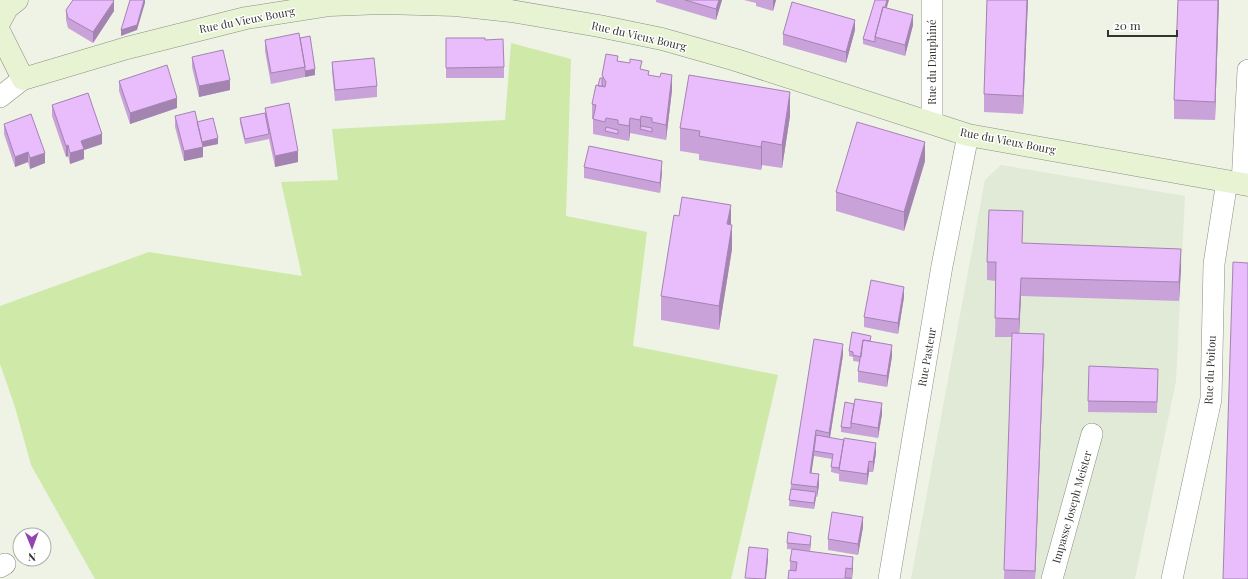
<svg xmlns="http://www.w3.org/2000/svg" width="1248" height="579" font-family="'Playfair Display',serif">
  <rect width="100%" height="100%" fill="#eef3e6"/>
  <!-- built -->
  <path fill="#e1ead6" d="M 1001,165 L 1185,196 L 1176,381 L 1135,579 L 911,579 L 985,180 Z"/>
  <!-- green -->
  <path fill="#cfe9a9" d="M 511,43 L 571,59 L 566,216 L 647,232 L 633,346 L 778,375 L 731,579 L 95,579 L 31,465 L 15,407 L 0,364 L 0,306 L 149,252 L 302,276 L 281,182 L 338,180 L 332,129 L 505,120 Z"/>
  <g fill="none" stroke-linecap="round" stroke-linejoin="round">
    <!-- street casing -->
    <g stroke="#8a9083" stroke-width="22">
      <path id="street" d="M 932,0 L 932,123
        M 0,97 L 23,79
        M 1242,184 L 1248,70
        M 0,567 L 5,564
        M 889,579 L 942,266 L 968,135
        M 1052,579 L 1092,434
        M 1172,579 L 1211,399 L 1214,264 L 1227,181"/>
    </g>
    <!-- secondary casing -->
    <g stroke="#8a9083" stroke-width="23">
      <path id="secondary" d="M 0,21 L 7,8 L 17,0
        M 0,33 L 23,79 L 127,48 L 246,18 L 330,5 L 383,3 L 455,5 L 511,11 L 599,26 L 662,39 L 736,60 L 968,135 L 1248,185"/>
    </g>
    <!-- street -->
    <use href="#street" stroke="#fff" stroke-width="21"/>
    <!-- secondary -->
    <use href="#secondary" stroke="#e7f3d3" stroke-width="22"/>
  </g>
  <!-- wall -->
  <path fill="#c8a2d9" d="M 656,0 L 722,0 L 716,20 L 656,2 Z
    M 744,0 L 776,0 L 773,11 L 756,6 L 756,3 Z
    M 987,0 L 1028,0 L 1023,114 L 984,112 L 984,94 Z
    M 1178,0 L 1219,0 L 1215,120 L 1174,119 L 1174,100 Z
    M 886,7 L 913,25 L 905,56 L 863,44 L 863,39 Z
    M 66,10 L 114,11 L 93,43 L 68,28 L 66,20 Z
    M 855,30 L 846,63 L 783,45 L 783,34 Z
    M 300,38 L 315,75 L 305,77 L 271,84 L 265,51 L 265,40 Z
    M 446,38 L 485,40 L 504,67 L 504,78 L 446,78 Z
    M 192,57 L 230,90 L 199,97 L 192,67 Z
    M 618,61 L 642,70 L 672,90 L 666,140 L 630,133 L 629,141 L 593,134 L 593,119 L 592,119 L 592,104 L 598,86 L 602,78 L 602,75 Z
    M 332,62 L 377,86 L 377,97 L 335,101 L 332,72 Z
    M 119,81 L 177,108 L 130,124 L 119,91 Z
    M 52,105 L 102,144 L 84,150 L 84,159 L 70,164 L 68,156 L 66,157 L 52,116 Z
    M 265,108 L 298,162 L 275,167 L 269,139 L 245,144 L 240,123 L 240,118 L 265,113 Z
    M 175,116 L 197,122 L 218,144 L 203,147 L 203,157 L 184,161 L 175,127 Z
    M 790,116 L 782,168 L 762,165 L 761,170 L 699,160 L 699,154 L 680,151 L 680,128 Z
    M 4,124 L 45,163 L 30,169 L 28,162 L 15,167 L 4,134 Z
    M 925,161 L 904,231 L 836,211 L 836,192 Z
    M 584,167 L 662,172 L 660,193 L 584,178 Z
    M 731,225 L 732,249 L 719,330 L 661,320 L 661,296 Z
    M 1023,229 L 1022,243 L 1181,268 L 1179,301 L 1021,296 L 1019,333 L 1044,349 L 1035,579 L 1004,579 L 1012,337 L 995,337 L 996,281 L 987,280 L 987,262 Z
    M 904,297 L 898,334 L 864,327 L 864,317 Z
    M 871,341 L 892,356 L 887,387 L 858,382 L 858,371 L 860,362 L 853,361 L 853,357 L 849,356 L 849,351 Z
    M 843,355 L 830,438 L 876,453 L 873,472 L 869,472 L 867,485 L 839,481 L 839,474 L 831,472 L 832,459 L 814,456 L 814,455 L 811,473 L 819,485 L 817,497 L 816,497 L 814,509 L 789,506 L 791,484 Z
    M 1158,379 L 1157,413 L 1088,412 L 1088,401 Z
    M 845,402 L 882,414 L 878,438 L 841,432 L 841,427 Z
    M 863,527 L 858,555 L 828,550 L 828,539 Z
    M 811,541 L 810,551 L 787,549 L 787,543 Z
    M 790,561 L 853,568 L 852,579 L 788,579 L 790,570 Z"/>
  <!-- shaded-wall -->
  <path fill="#a384b0" d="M 144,0 L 145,0 L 145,3 L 137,30 L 121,36 L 121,30 Z
    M 719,0 L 722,0 L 716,20 L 716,9 Z
    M 773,0 L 776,0 L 773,11 Z
    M 887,0 L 889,0 L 878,38 Z
    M 1027,0 L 1028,0 L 1023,114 L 1023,96 Z
    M 1218,0 L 1219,0 L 1215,120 L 1215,102 Z
    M 114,1 L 114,11 L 93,43 L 93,32 Z
    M 913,15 L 913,25 L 905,56 L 905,45 Z
    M 855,20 L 855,30 L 846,63 L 846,52 Z
    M 315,69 L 315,75 L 305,77 L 305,71 Z
    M 672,75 L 672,90 L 666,140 L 666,125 Z
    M 230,80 L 230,90 L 199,97 L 199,86 Z
    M 790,92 L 790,116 L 782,168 L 782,145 Z
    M 177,98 L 177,108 L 130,124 L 130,113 Z
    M 641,116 L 641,130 L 640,129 L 640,120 Z
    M 630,118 L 630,133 L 629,141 L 629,126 Z
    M 102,134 L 102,144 L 84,150 L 84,159 L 70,164 L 70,153 L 81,141 Z
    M 218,138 L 218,144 L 203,147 L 203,157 L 184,161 L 184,151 L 201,142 Z
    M 762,141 L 762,165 L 761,170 L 761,147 Z
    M 925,142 L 925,161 L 904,231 L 904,212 Z
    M 68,145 L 68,156 L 66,157 L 66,146 Z
    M 298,151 L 298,162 L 275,167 L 275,156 Z
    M 28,152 L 28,162 L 15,167 L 15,157 Z
    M 45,153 L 45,163 L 30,169 L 30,158 Z
    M 662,161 L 662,172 L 660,193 L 660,183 Z
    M 731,205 L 731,229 L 727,224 Z
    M 732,225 L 732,249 L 719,330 L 719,306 Z
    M 1181,249 L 1181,268 L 1179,301 L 1179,282 Z
    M 1021,278 L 1021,296 L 1019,338 L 1019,319 Z
    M 904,287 L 904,297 L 898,334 L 898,323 Z
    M 1044,334 L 1044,349 L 1035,579 L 1035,571 Z
    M 843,344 L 843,355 L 829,443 L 829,433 Z
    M 892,345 L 892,356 L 887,387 L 887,376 Z
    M 882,403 L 882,414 L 878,438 L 878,428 Z
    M 816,430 L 816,441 L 814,451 L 814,455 L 810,484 L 810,473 Z
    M 876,443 L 876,453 L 873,472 L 873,462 Z
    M 869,461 L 869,472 L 867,485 L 867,474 Z
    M 819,474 L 819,485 L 817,497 L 817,487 Z
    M 816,492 L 816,497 L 814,509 L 814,503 Z
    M 863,517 L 863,527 L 858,555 L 858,544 Z
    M 811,536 L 811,541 L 810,551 L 810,545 Z
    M 768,549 L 768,560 L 766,579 L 765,579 Z
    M 853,557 L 853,568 L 852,579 L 852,569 Z"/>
  <!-- building -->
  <path fill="#e9bcfc" stroke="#a384b0" d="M 73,0 L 113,0 L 114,1 L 93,32 L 68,18 L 66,10 Z
    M 130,0 L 144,0 L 137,25 L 121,30 Z
    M 685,0 L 719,0 L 716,9 Z
    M 875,0 L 887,0 L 885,7 L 883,7 L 875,37 L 875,42 L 863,39 Z
    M 987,0 L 1027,0 L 1023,96 L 984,94 Z
    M 1178,0 L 1218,0 L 1215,102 L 1174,100 Z
    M 792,2 L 855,20 L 846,52 L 783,34 Z
    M 883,7 L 913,15 L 905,45 L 875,37 Z
    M 299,33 L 305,67 L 271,73 L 265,40 Z
    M 310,36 L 315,69 L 305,71 L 305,67 L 300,38 Z
    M 446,38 L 485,38 L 485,40 L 503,39 L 504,67 L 446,68 Z
    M 223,50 L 230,80 L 199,86 L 192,57 Z
    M 606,54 L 618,56 L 617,61 L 630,63 L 630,59 L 642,61 L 640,69 L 649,71 L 648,75 L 660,77 L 661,73 L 672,75 L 666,125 L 652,122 L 652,118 L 641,116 L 640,120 L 630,118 L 629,126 L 618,124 L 618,120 L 606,118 L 605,122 L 593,119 L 596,105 L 592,104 L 596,85 L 605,87 L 606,82 L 602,75 Z
    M 374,58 L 377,86 L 335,90 L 332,62 Z
    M 167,65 L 177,98 L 130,113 L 119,81 Z
    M 689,75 L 790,92 L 782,145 L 762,141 L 761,147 L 699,136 L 700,131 L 680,128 Z
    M 600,78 L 602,78 L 602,84 L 603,86 L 598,86 Z
    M 88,93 L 102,134 L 81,141 L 84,149 L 70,153 L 68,145 L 66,146 L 52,105 Z
    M 289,103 L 298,151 L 275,156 L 265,108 Z
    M 195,111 L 203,147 L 184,151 L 175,116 Z
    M 265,113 L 269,134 L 245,139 L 240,118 Z
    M 31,114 L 45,153 L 30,158 L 28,152 L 15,157 L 4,124 Z
    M 213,118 L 218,138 L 202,142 L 197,122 Z
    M 857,122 L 925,142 L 904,212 L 836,192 Z
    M 641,126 L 652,128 L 652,132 L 640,129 Z
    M 606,127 L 618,130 L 618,134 L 605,131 Z
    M 589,146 L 662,161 L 660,183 L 584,167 Z
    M 682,197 L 731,205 L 727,224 L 732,225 L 719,306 L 661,296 L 674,215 L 679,216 Z
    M 989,210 L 1023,211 L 1022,243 L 1181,249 L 1179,282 L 1021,278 L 1019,319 L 995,318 L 996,262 L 987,262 Z
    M 1233,262 L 1248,263 L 1248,579 L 1223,579 Z
    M 871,280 L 904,287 L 898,323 L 864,317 Z
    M 852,332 L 871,336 L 870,341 L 863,340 L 861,357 L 853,355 L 853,352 L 849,351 Z
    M 1012,333 L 1044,334 L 1035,571 L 1004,570 Z
    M 814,339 L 843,344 L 829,433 L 816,430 L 810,473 L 819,474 L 817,487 L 791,484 Z
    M 863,340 L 892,345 L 887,376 L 858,371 Z
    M 1089,366 L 1158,369 L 1157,402 L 1088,401 Z
    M 855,399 L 882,403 L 878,428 L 851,423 Z
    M 845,402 L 854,404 L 851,423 L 851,428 L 841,427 Z
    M 816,435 L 844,440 L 839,468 L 831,467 L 833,454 L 814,451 Z
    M 844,438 L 876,443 L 873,462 L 869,461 L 867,474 L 839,470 Z
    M 791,489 L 816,492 L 814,503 L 789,500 Z
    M 832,512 L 863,517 L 858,544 L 828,539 Z
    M 788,532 L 811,536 L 810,545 L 787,543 Z
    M 749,547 L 768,549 L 765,579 L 745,578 Z
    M 792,549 L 853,557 L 852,569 L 846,568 L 845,578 L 851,578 L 851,579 L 788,579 L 789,570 L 796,571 L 797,562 L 790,561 Z"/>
  <g text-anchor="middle" stroke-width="3" stroke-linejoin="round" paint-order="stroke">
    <!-- street labels -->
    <g font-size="11" fill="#32342f" stroke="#fff">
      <text transform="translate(247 20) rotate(-11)" y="4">Rue du Vieux Bourg</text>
      <text transform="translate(639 36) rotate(13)" y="4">Rue du Vieux Bourg</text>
      <text transform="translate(932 62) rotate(-90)" y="4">Rue du Dauphiné</text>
      <text transform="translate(1008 141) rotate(11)" y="4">Rue du Vieux Bourg</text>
      <text transform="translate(927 357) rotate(-80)" y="4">Rue Pasteur</text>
      <text transform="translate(1210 370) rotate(-87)" y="4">Rue du Poitou</text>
      <text transform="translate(1072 507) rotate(-74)" y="4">Impasse Joseph Meister</text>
    </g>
  </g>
  <!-- north arrow -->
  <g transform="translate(32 547) rotate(179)"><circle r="19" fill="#ffffff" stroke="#adaeac"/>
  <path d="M0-3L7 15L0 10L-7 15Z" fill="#9443b2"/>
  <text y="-6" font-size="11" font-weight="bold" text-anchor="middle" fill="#32342f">N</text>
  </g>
  <!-- scale -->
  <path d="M1108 30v6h69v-6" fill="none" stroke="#32342f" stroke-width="2"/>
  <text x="1114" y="30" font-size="12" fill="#32342f" stroke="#ffffff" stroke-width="3" paint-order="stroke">20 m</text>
</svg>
